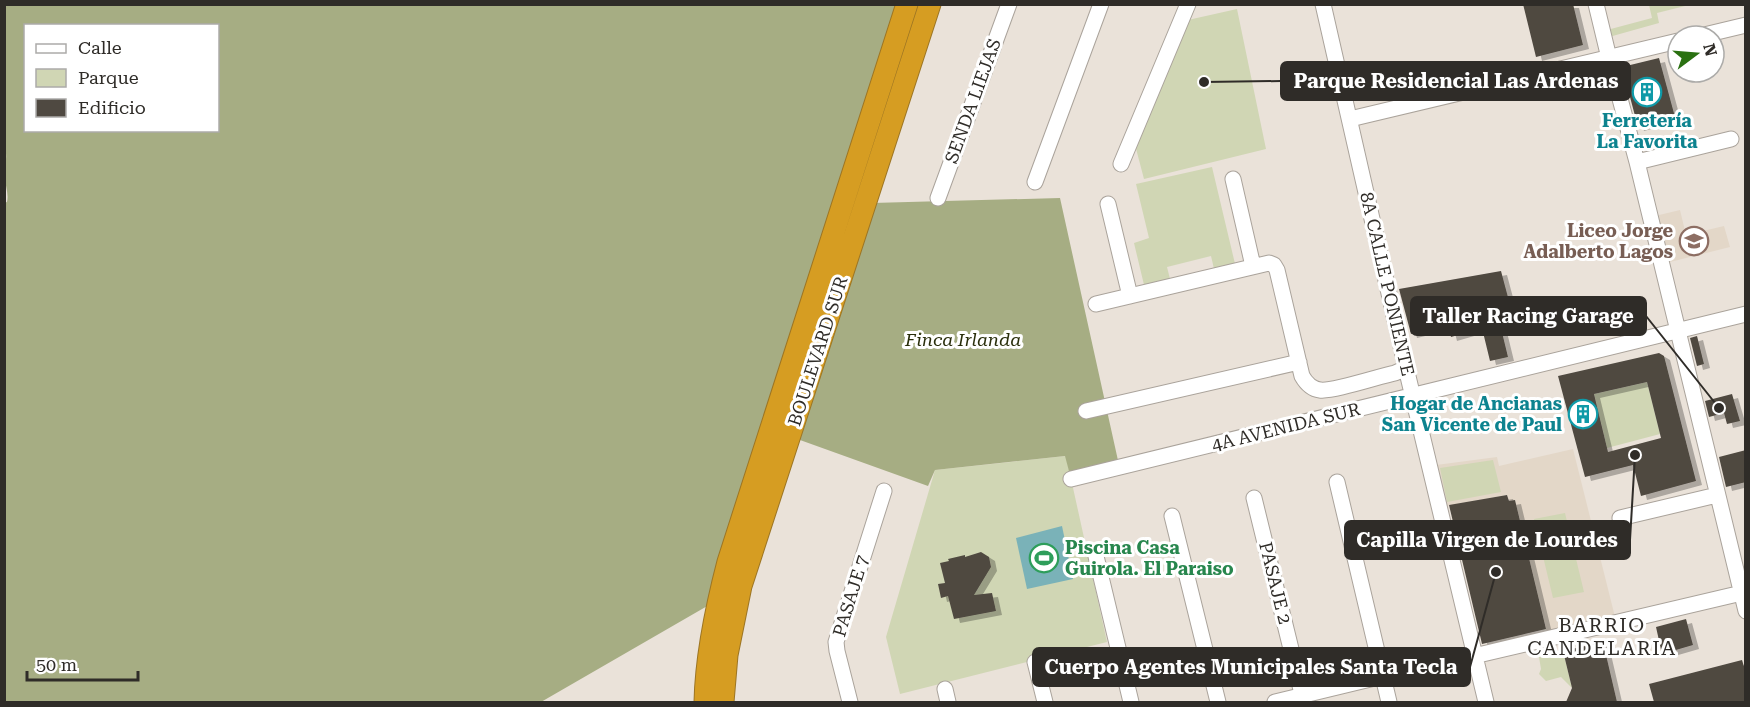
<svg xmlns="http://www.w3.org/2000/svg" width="1750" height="707" font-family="'Roboto Serif',serif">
  <defs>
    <filter id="shadow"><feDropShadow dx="6" dy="4" stdDeviation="0" flood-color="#0004"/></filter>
  </defs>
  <rect width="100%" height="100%" fill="#eae2d9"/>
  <!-- built -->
  <path fill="#e3d7c8" d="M 1680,210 L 1686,235 L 1724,226 L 1730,247 L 1666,263 L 1655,216 Z
    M 1573,449 L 1616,621 L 1548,637 L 1515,500 L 1509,501 L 1507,495 L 1446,506 L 1436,465 L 1497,457 L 1499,466 Z"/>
  <!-- green -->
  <path fill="#d0d6b4" d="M 1649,5 L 1689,5 L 1657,13 L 1659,23 L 1609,37 L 1607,30 L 1652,18 Z
    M 1237,9 L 1266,149 L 1144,179 L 1134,141 L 1179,22 Z
    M 1212,167 L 1236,268 L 1215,273 L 1211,256 L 1167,267 L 1171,283 L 1145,289 L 1134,243 L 1149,238 L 1136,184 Z
    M 1647,382 L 1660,434 L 1607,448 L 1594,394 Z
    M 1066,456 L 1107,642 L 900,694 L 886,637 L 935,470 Z
    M 1493,460 L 1501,492 L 1447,502 L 1440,468 Z
    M 1565,513 L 1584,592 L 1553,598 L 1534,519 Z
    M 1563,651 L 1572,688 L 1561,677 L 1546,681 L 1539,674 L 1541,669 L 1539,657 Z"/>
  <!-- forest -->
  <path fill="#a6ad83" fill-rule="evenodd" d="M 5,5 L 899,5 L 709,605 L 541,702 L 5,702 L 4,203 L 7,202 C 9,193 5,186 5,177 C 4,165 8,160 5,147 ZM 26,26 L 218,26 L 218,130 L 26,130 Z
    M 1060,198 L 1119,465 L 1070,475 L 1065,456 L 935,470 L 928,486 L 800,440 L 872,203 Z"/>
  <!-- water -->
  <path fill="#7ab2b8" d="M 1062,526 L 1073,579 L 1027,589 L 1016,538 Z"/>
  <!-- building -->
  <path fill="#4f4941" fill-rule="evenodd" filter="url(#shadow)" d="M 1523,4 L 1573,4 L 1583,45 L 1536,57 Z
    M 1659,58 L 1675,117 L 1638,127 L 1622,67 Z
    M 1501,271 L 1513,316 L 1499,320 L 1508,357 L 1490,361 L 1482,328 L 1451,337 L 1448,325 L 1411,334 L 1399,289 Z
    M 1697,336 L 1704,364 L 1697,366 L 1690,338 Z
    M 1659,353 L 1664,356 L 1696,481 L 1641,496 L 1633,465 L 1585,477 L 1558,376 ZM 1647,382 L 1661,438 L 1608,452 L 1594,394 Z
    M 1732,394 L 1740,421 L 1727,424 L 1724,413 L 1709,417 L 1705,401 Z
    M 1746,450 L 1746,482 L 1726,487 L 1719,457 Z
    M 1507,495 L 1509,501 L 1515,500 L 1546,629 L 1482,644 L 1449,505 Z
    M 981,552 L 989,557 L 991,567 L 974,595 L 992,593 L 996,611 L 954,619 L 948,596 L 941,598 L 938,584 L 945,583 L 940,563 L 949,561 L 948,559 L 965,555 L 965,557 Z
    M 1686,619 L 1693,645 L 1662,654 L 1656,627 Z
    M 1603,642 L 1617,702 L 1566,702 L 1572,688 L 1563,651 Z
    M 1742,660 L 1746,673 L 1746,702 L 1654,702 L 1649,684 Z"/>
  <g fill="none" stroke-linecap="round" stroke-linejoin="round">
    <!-- minor casing -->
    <g stroke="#aaa39b" stroke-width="17">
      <path id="minor" d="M 1323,4 L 1406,368 L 1486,702
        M 1596,4 L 1609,58 L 1637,162 L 1746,611
        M 1700,36 L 1746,25
        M 1350,119 L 1678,41
        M 1637,162 L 1731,139
        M 1121,164 L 1188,4
        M 1233,179 L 1253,266
        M 1035,182 L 1101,4
        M 938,198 L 1009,4
        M 1108,204 L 1130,296
        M 1096,304 L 1269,263 L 1274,265 L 1277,270 L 1302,376 C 1306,383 1312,389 1320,390 C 1332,392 1380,376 1395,373 L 1406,368
        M 1086,411 L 1299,362
        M 1071,479 L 1746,314
        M 1337,482 L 1389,702
        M 1254,498 L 1304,702
        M 1172,516 L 1218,702
        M 1620,518 L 1717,495
        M 1095,552 L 1131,702
        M 1035,662 L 1045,702
        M 945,689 L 948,702
        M 850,702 L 837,651 L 836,642 L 884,491
        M 1275,702 L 1383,676 L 1474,656 L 1746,592"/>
    </g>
    <!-- highway casing -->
    <g stroke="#9c7524" stroke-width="23">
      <path id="highway" d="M 705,702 C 706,655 716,608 728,562 L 907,4
        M 723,702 L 727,655 L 741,586 L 930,4"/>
    </g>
    <!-- minor -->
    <use href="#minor" stroke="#fff" stroke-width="15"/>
    <!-- highway -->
    <use href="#highway" stroke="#d69d22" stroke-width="21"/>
  </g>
  <!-- icons -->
  <defs>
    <g id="building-ring" transform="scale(1.5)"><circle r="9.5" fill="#fff" stroke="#0f9aa8" stroke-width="1.5"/><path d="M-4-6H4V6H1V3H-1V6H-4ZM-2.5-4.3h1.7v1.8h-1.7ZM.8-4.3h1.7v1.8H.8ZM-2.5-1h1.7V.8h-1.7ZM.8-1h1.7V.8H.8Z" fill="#0f9aa8"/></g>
    <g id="school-ring" transform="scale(1.5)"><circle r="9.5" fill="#fff" stroke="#8d6e63" stroke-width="1.5"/><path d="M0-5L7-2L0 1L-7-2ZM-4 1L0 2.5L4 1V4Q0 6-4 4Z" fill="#8d6e63"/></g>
    <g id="stadium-ring" transform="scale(1.5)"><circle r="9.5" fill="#fff" stroke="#2e9e5b" stroke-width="1.5"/><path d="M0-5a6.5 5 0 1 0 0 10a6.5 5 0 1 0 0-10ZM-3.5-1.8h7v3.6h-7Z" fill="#2e9e5b"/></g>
  </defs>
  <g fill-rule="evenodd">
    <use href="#building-ring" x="1647" y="92"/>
    <use href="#school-ring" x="1694" y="241"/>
    <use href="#building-ring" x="1583" y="414"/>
    <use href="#stadium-ring" x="1044" y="558"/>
  </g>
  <g text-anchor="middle" stroke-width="6" stroke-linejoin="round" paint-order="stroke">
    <!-- street labels -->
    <g font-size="18" fill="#2f2c28" stroke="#fff">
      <text transform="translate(973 101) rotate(-70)" y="6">SENDA LIEJAS</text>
      <text transform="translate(1387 284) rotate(77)" y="6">8A CALLE PONIENTE</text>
      <text transform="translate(818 351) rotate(-72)" y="6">BOULEVARD SUR</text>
      <text transform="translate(1286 427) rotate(-14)" y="6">4A AVENIDA SUR</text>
      <text transform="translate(1275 583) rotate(76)" y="6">PASAJE 2</text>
      <text transform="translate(851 596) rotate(-73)" y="6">PASAJE 7</text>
    </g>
    <!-- culture labels -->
    <g font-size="18" font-weight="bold" fill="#0d838f" stroke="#fff">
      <text x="1647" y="127">Ferretería<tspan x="1647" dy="21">La Favorita</tspan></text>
      <text x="1562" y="410" text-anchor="end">Hogar de Ancianas<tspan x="1562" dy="21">San Vicente de Paul</tspan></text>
    </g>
    <!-- education labels -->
    <g font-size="18" font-weight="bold" fill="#785e54" stroke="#fff" text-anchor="end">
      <text x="1673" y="237">Liceo Jorge<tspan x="1673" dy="21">Adalberto Lagos</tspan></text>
    </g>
    <!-- park labels -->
    <g font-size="18" font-style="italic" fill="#292e0b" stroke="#fff">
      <text x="963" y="346">Finca Irlanda</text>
    </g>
    <!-- leisure labels -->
    <g font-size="18" font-weight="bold" fill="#27864d" stroke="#fff" text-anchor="start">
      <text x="1065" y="554">Piscina Casa<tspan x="1065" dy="21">Guirola. El Paraiso</tspan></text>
    </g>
    <!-- neighbourhood labels -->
    <g font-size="20" letter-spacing="1.5" fill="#2f2c28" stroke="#fff">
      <text x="1602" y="632">BARRIO<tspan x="1602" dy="23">CANDELARIA</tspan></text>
    </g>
  </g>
  <!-- callouts -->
  <path fill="none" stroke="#2f2c28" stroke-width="2" d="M1204 82L1281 81M1719 408L1646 316M1635 455L1630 540M1496 572L1470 667"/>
  <g fill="#2f2c28" stroke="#fff" stroke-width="2">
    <circle cx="1204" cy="82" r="6"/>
    <circle cx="1719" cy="408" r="6"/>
    <circle cx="1635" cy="455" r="6"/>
    <circle cx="1496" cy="572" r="6"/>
  </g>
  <g fill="#2f2c28" stroke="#2f2c28" stroke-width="2">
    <rect x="1281" y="62" width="349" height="38" rx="6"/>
    <rect x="1411" y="297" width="235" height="38" rx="6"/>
    <rect x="1345" y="521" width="285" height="38" rx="6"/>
    <rect x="1033" y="648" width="437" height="38" rx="6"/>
  </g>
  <g font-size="20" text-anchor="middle" font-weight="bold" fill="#fff">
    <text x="1456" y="88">Parque Residencial Las Ardenas</text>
    <text x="1528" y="323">Taller Racing Garage</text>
    <text x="1487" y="547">Capilla Virgen de Lourdes</text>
    <text x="1251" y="674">Cuerpo Agentes Municipales Santa Tecla</text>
  </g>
  <!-- border -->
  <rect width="1750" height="707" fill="none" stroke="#2f2c28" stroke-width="12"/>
  <!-- legend -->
  <rect x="24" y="24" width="195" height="108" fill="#ffffff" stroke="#acaba9" stroke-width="1.5"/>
  <rect x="36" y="44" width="30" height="9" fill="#ffffff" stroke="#acaba9" stroke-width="1.5"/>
  <text x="78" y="54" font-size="18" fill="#2f2c28">Calle</text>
  <rect x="36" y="69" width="30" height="18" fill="#d0d6b4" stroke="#acaba9" stroke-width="1.5"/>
  <text x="78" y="84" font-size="18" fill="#2f2c28">Parque</text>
  <rect x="36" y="99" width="30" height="18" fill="#4f4941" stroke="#acaba9" stroke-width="1.5"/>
  <text x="78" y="114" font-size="18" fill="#2f2c28">Edificio</text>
  <!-- north arrow -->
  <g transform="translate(1696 54) rotate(74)"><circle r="28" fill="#ffffff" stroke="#acaba9" stroke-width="1.5"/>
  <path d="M0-4.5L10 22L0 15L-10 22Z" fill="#2a7111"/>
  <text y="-9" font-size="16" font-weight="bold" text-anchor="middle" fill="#2f2c28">N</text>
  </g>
  <!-- scale -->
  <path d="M27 671v9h111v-9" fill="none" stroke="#2f2c28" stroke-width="3"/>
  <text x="36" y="671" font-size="18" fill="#2f2c28" stroke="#ffffff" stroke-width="4.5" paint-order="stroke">50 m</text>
</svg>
